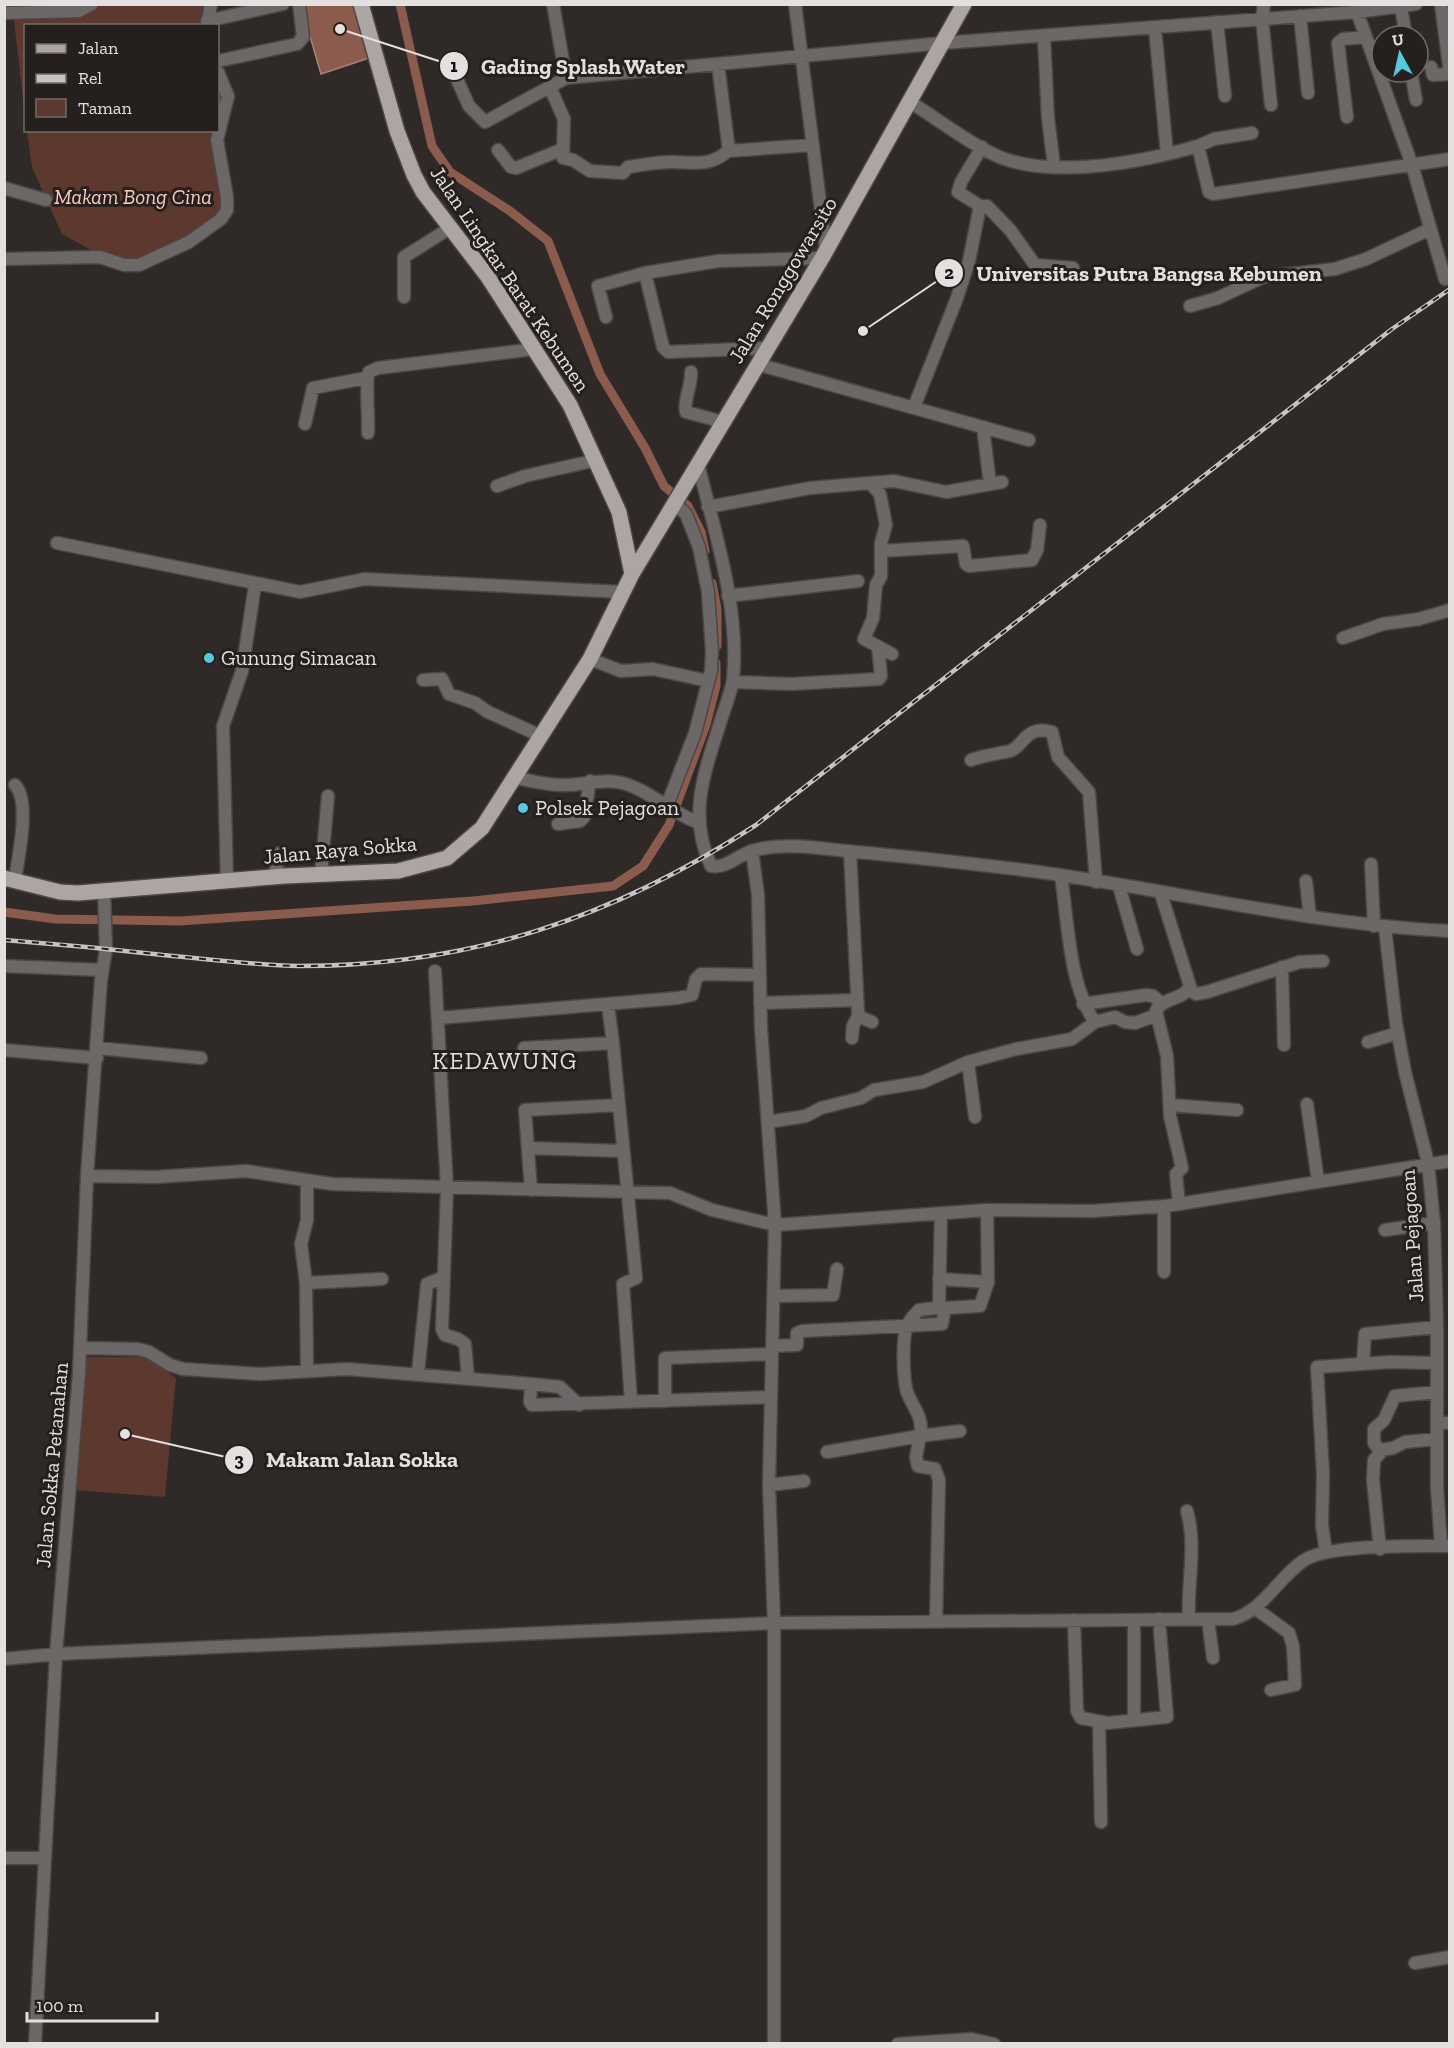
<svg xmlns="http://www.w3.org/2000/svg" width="1454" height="2048" font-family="'Zilla Slab',serif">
  <rect width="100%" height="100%" fill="#2f2927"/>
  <!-- green -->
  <path fill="#5d382f" d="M 93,4 L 211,5 L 209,25 L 26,26 L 25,116 L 13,12 Z
    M 218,65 L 233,97 L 219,139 L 230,217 L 170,259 L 122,267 L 62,234 L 32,167 L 27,131 L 218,130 Z
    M 85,1357 L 145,1357 L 176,1378 L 165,1497 L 74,1490 Z"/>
  <!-- water -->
  <path fill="#8b5b4e" stroke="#a6837a" stroke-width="1.5" d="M 301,5 L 364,5 L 381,54 L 321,74 Z"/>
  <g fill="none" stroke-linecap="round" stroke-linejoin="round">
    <!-- canal -->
    <path stroke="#8b5b4e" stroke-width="9" d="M 400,4 L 432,146 L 450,172 L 510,211 L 548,241 L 600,374 L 645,448 L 664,486 L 688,506 L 701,532 L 705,551
      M 712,583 L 717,609 L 717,646
      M 4,912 L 55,919 L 180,921 L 473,901 L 613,886 L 643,866 L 669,825 L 706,725 L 716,686 L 716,663"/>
    <!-- minor casing -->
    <g stroke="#4c4644" stroke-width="15">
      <path id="minor" d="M 795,4 L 826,250
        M 1264,4 L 1262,19 L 1271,105
        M 1441,4 L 1450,73
        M 1401,7 L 1406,36
        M 1357,12 L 1412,165 L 1445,279
        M 4,13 L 79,11 L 92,4
        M 1300,16 L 1308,93
        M 207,21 L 283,4
        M 1217,22 L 1225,96
        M 207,26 L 211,4
        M 1155,28 L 1167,154
        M 1044,37 L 1048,118 L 1054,166
        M 218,61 L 297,44 L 303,37 L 299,4
        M 718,64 L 729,151
        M 1431,67 L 1433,75 L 1450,74
        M 1411,72 L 1416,100
        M 456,77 L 469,106 L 485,122 L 566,78 L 553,4
        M 566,78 L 943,43 L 1357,12 L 1416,4
        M 550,87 L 564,119 L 563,158 L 573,160 L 590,171 L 623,173 L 628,167 C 643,165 660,161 675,162 C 695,163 711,166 728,151 L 813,145
        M 910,102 C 935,117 982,153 1008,160 C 1063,177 1143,162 1198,146 L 1209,192 L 1213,194 L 1450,159
        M 1347,117 L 1338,43 L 1343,39 L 1366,37
        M 1198,146 L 1214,139 L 1252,133
        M 498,150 L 511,167 L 516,168 L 563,149
        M 4,188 L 46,200
        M 980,206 L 958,192 L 961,182 L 982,147
        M 4,259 L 100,257 L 124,265 L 139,265 L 189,242 L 221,219 L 227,210 L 227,197 L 217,140 L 228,96 L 218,72
        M 404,297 L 404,257 L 450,228
        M 1190,306 L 1218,298 L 1263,277 L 1335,269 L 1366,259 L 1430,229
        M 606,317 L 598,286 L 645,273
        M 767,348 L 668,352 L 663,347 L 645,273 L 718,261 L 822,258
        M 757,364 L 1029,440
        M 691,372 C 692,386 683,400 686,412 L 723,422
        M 914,407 L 957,298 L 969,261 L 980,206 L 987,206 L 1011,231 L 1035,265 L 1073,268
        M 305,424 L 313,388 L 366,378
        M 983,427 L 990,484
        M 368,433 C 369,419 365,379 369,372 L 378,368 L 535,349
        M 698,464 C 715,533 740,608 733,680 C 731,693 725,707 721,720 C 705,771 687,815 711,866 C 725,869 739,855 752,851 C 784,841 824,849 856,852 C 915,857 974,864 1032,871 C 1172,890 1308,924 1450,931
        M 870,483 L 880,494 L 886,525 L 881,543 L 881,576 L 876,585 L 873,618 L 864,639 L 892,654
        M 497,486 L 525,476 L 597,460
        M 708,507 L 810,488 L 894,481 L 946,492 L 1002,482
        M 57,543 L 300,592 L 365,579 L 622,592
        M 881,551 L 963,546 L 966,564 L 969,566 L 1032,560 L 1037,550 L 1040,525
        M 728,596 L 858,581
        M 1343,638 L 1383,624 L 1419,619 L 1450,610
        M 590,659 L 621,671 L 653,669 L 708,681
        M 423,680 L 442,679 L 449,694 L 475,703 L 488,712 L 541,736
        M 733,682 L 791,684 L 879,679 L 881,676 L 878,647
        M 971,760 C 984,755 997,754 1010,751 C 1025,746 1024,725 1052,732 L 1058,757 L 1089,792 L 1096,882
        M 515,778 C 530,780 546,785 561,785 C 582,786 601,778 622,783 C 649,790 670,812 697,822
        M 15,785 C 31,802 18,857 15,880
        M 666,808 L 695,733 L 711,671 L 712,651 L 708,592 L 699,547 L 686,514 L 674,503
        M 558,824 L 580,821 L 584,817 L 590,781
        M 752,851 L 758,895 L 761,1028 L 775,1225 L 769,1485 L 774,1623 L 774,2044
        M 850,851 L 858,1012 L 860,1017 L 872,1022
        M 1371,864 L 1374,926
        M 321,874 L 328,796
        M 1061,876 C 1068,921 1069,986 1095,1022 L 1115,1017 L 1125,1022 L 1135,1023 L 1157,1015
        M 274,877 L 280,853
        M 227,881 L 223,726 L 242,671 L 255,585
        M 1306,881 L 1310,917
        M 1119,886 L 1137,949
        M 1161,894 L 1190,986 C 1183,1001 1162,997 1156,1011 L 1167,1056 L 1170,1116 L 1182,1168 L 1176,1174 L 1179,1204
        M 1385,928 L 1396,1023 L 1405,1072 L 1428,1163 L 1434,1223 L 1437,1327 L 1437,1487 L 1441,1546
        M 4,966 L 103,970
        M 1282,967 L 1284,1045
        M 435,971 L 447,1188 L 442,1329 L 445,1335 L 458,1339 L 465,1344 L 468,1378
        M 1189,990 L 1196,994 L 1207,992 L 1300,962 L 1323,961
        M 760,1003 L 857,1000
        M 1083,1004 L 1146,995 L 1153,996 L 1162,1004
        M 439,1018 L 678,998 L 692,995 L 696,979 L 701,974 L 759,975
        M 852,1038 L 853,1026 L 859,1014
        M 1368,1042 L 1398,1033
        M 613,1043 L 636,1278 L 623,1284 L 631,1402
        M 97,1048 L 201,1058
        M 524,1048 L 613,1043 L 608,1005
        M 4,1050 L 97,1058
        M 1307,1104 L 1318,1181
        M 1170,1105 L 1237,1110
        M 975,1117 L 968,1062 L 1016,1049 L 1072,1039 L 1095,1022
        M 768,1122 L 806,1116 L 821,1108 L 861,1098 L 874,1090 L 923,1082 L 968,1062
        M 528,1148 L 623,1151
        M 87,1176 L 156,1177 L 246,1171 L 332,1184 L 670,1193 L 712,1210 L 775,1225 L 987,1210 L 1092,1211 L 1166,1206 L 1450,1161
        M 531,1190 L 525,1110 L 619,1105
        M 1385,1230 L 1434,1223
        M 1164,1272 L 1164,1206
        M 939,1279 L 988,1282 L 987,1210
        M 306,1283 L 382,1279
        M 775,1296 L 833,1295 L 837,1269
        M 772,1346 L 797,1345 L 797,1333 L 802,1331 L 942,1324 L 945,1308 L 980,1306 L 988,1282
        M 81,1348 L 138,1349 L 149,1352 L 170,1365 L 183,1369 L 260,1374 L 347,1369 L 531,1384 L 560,1387 L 579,1405
        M 1363,1364 L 1365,1334 L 1437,1327
        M 307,1371 L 306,1283 L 301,1244 L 307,1220 L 307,1180
        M 418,1373 L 427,1284 L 444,1277
        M 531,1384 L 530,1402 L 532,1405 L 771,1397
        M 665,1401 L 665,1358 L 772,1354
        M 1437,1423 L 1450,1423
        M 1381,1450 L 1393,1448 L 1405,1442 L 1437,1439
        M 827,1452 L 920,1436 C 924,1417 913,1408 907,1392 C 903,1378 902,1339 907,1325 C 910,1320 915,1314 919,1310 L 936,1308 L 939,1305 L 941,1213
        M 769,1485 L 804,1481
        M 1187,1511 C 1197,1547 1187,1582 1189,1619
        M 1380,1549 L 1373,1480 L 1374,1460 L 1381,1452 L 1374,1443 L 1374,1429 L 1384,1420 L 1395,1396 L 1437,1392
        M 1326,1552 L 1322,1525 L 1323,1474 L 1317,1367 L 1390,1362 L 1437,1363
        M 1255,1608 L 1289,1633 L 1293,1646 L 1295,1685 L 1271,1690
        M 1208,1619 L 1213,1658
        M 1074,1620 L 1077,1711 L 1081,1718 L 1108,1723 L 1167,1717 L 1159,1619
        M 936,1621 L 939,1480 L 935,1469 L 918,1466 L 916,1457 L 920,1436 L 960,1431
        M 4,1659 L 56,1654 L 774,1623 L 1233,1619 C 1263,1611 1278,1578 1303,1561 C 1327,1544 1418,1546 1450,1546
        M 1134,1720 L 1134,1620
        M 1099,1722 L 1101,1822
        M 4,1858 L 45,1858
        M 1415,1963 L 1450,1957
        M 35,2044 L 56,1654 L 79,1374 L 87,1176 L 101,980 L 106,949 L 104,891
        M 898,2044 L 971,2039 L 994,2044"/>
    </g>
    <!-- major casing -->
    <g stroke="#4c4644" stroke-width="18">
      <path id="major" d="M 361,4 L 397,131 L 414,175 L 423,192 L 488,277 L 570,405 L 619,512 L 632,574
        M 4,878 L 60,892 L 78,893 L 285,876 L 398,871 L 447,858 L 482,828 L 590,659 L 632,574 L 822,258 L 964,4"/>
    </g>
    <!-- minor -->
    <use href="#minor" stroke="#6b6867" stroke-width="12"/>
    <!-- major -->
    <use href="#major" stroke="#aca5a3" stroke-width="15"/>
    <!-- rail casing -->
    <g stroke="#c7c3c2" stroke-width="4.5">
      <path id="rail" d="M 4,940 C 57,944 110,949 163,955 C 208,959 253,965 299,966 C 470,966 613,918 756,825 L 1392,329 L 1450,289"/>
    </g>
    <!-- rail -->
    <use href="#rail" stroke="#251f1e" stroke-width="2" stroke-dasharray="7" stroke-linecap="butt"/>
  </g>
  <!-- markers -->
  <g fill="#55cade" stroke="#251f1e" stroke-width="2">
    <circle cx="209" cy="658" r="6"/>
    <circle cx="523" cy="808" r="6"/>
  </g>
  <g text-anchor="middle" stroke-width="6" stroke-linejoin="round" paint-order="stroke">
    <!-- park labels -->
    <g font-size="21" font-style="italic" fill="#fbcbbe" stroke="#251f1e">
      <text x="133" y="204">Makam Bong Cina</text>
    </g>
    <!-- street labels -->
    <g font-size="21" fill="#e4e0df" stroke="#251f1e">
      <text transform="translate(510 279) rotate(56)" y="7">Jalan Lingkar Barat Kebumen</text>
      <text transform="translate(783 280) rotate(-59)" y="7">Jalan Ronggowarsito</text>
      <text transform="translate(340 850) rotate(-5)" y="7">Jalan Raya Sokka</text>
      <text transform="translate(1412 1236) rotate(-94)" y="7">Jalan Pejagoan</text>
      <text transform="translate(52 1465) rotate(-85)" y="7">Jalan Sokka Petanahan</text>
    </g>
    <!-- poi labels -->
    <g font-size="21" fill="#e4e0df" stroke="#251f1e" text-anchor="start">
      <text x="221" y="665">Gunung Simacan</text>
      <text x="535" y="815">Polsek Pejagoan</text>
    </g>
    <!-- quarter labels -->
    <g font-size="24" letter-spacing="1.5" fill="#e4e0df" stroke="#251f1e">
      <text x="505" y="1069">KEDAWUNG</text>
    </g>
  </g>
  <!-- callouts -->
  <path fill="none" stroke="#e4e0df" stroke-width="2" d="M340 29L454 66M863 331L949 273M125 1434L239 1460"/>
  <g fill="#e4e0df" stroke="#251f1e" stroke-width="2">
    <circle cx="340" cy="29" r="6"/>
    <circle cx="863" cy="331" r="6"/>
    <circle cx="125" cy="1434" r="6"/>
    <circle cx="454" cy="66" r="15"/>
    <circle cx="949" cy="273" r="15"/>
    <circle cx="239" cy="1460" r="15"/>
  </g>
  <g font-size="18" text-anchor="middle" font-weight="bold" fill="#111">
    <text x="454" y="72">1</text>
    <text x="949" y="279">2</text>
    <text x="239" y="1466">3</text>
  </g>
  <g font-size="22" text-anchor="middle" font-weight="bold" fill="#e4e0df" stroke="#251f1e" stroke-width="6" stroke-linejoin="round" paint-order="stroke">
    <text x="583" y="74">Gading Splash Water</text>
    <text x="1149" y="281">Universitas Putra Bangsa Kebumen</text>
    <text x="362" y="1467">Makam Jalan Sokka</text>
  </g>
  <!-- border -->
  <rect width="1454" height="2048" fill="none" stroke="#e4e0df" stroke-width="12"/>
  <!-- legend -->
  <rect x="24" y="24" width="195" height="108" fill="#251f1e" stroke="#716c6b" stroke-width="1.5"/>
  <rect x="36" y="44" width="30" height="9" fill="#aca5a3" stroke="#716c6b" stroke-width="1.5"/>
  <text x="78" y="54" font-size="18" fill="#e4e0df">Jalan</text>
  <rect x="36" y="74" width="30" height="9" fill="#c7c3c2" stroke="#716c6b" stroke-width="1.5"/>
  <text x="78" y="84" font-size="18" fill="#e4e0df">Rel</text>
  <rect x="36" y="99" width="30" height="18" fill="#5d382f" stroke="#716c6b" stroke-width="1.5"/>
  <text x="78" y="114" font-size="18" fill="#e4e0df">Taman</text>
  <!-- north arrow -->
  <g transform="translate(1400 54) rotate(352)"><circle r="28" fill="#251f1e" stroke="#716c6b" stroke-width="1.5"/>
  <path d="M0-4.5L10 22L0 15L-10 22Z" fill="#55cade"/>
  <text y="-9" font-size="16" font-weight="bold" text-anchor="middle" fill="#e4e0df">U</text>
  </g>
  <!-- scale -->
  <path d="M27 2012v9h130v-9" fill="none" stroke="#e4e0df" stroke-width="3"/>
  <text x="36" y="2012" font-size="18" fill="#e4e0df" stroke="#251f1e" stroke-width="4.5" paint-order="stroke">100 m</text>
</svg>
